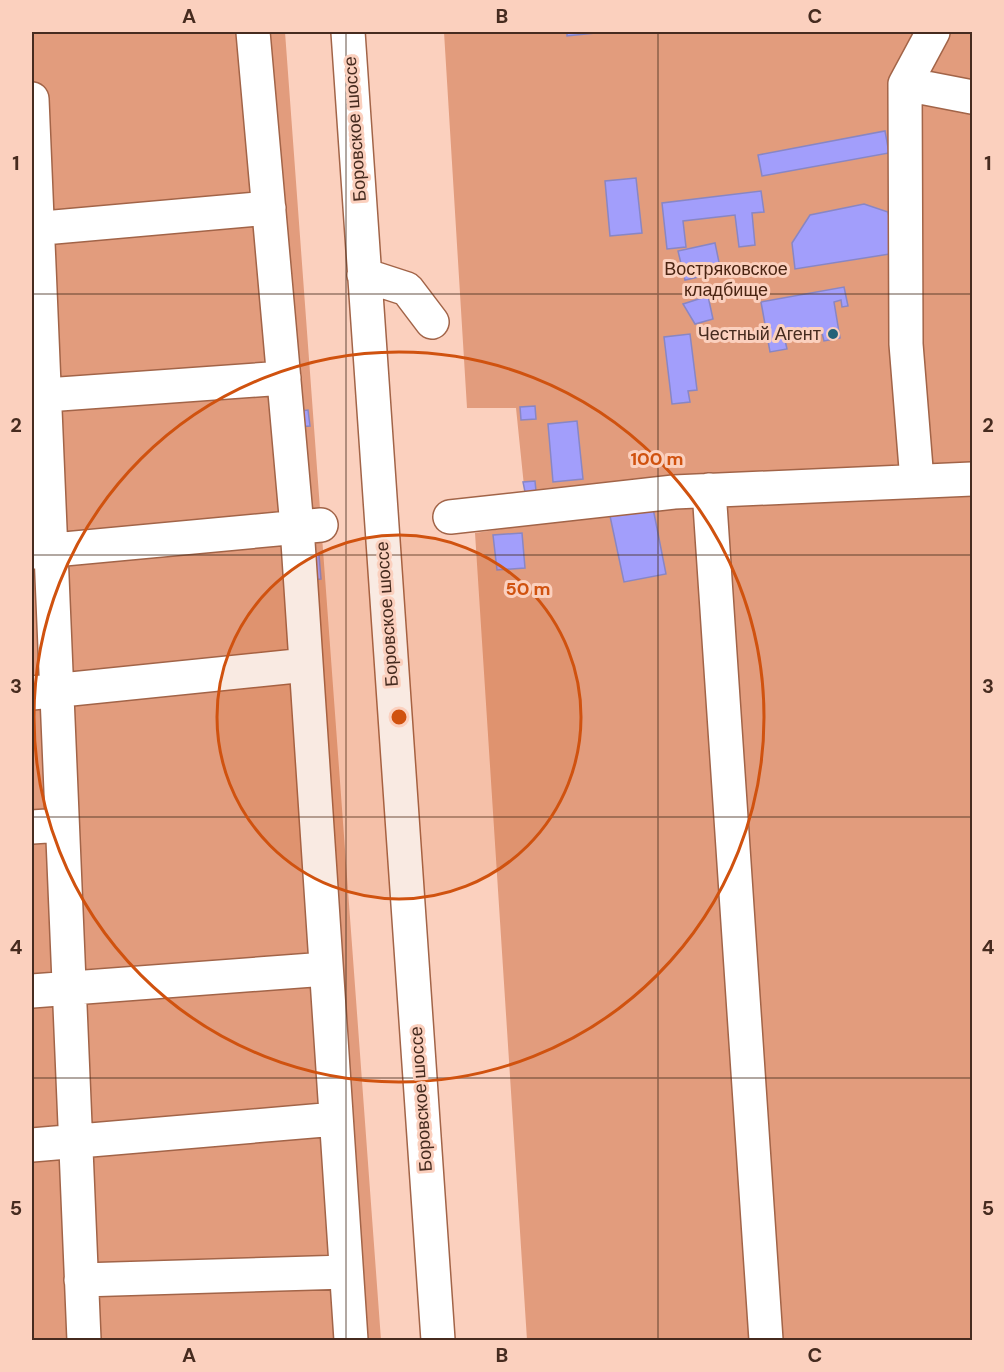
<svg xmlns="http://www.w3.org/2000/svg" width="1004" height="1372" font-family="'DM Sans',sans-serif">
  <rect width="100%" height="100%" fill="#fbd0be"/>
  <!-- green -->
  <path fill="#e29c7d" d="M 32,32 L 285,32 L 381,1340 L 32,1340 Z
    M 444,32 L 972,32 L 972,1340 L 527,1340 L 475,533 L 528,525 L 516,408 L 467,408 Z"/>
  <!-- building -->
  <path fill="#a29efb" stroke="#8886c4" stroke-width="1.5" d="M 567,32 L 595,32 L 595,33 L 567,36 Z
    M 885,131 L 889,153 L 762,176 L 758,155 Z
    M 636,178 L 642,233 L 610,236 L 605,181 Z
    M 761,191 L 764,212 L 752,213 L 755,245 L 739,247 L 735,215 L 683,221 L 686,247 L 667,249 L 662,203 Z
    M 864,204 L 888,212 L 896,253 L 795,269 L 792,243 L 810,215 Z
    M 715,243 L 721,272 L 685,280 L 678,251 Z
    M 844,287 L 848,306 L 842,307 L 841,300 L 834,302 L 840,338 L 824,341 L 822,333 L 785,340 L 787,349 L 770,352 L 761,302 Z
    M 708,296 L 713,319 L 695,324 L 683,304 Z
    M 690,334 L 697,390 L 688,391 L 690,402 L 672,404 L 664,337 Z
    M 535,406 L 536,419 L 521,420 L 520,407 Z
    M 308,410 L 310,426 L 294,427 L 293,412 Z
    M 577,421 L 583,479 L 553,482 L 548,424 Z
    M 535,481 L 536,491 L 525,492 L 523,482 Z
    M 653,508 L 666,574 L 624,582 L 610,516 Z
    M 522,533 L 525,568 L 497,570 L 493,535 Z
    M 319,555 L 321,579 L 300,580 L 298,557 Z"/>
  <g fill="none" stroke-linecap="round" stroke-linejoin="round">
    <!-- minor casing -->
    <g stroke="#a26448" stroke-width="36">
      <path id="minor" d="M 253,32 L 297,527 L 351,1340
        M 348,32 L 438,1340
        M 905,84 L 972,97
        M 32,99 L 84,1340
        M 32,229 L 269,208
        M 364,275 L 407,289 L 432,322
        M 32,396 L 284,378
        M 917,481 L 906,344 L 905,84 L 933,32
        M 709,490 L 766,1340
        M 450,517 L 674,492 L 972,479
        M 32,552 L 321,525
        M 32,693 L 306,665
        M 32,827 L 62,825
        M 32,991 L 326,969
        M 32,1145 L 336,1119
        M 81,1280 L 346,1272"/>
    </g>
    <!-- minor -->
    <use href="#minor" stroke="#fff" stroke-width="33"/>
  </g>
  <!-- grid -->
  <path fill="none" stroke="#462b1f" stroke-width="1.5" stroke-opacity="0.55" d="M 346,32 L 346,1340M 658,32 L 658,1340M 32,294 L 972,294M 32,555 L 972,555M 32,817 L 972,817M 32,1078 L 972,1078"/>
  <!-- distance rings -->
  <circle cx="399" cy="717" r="182" fill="#d0520f" fill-opacity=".12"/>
  <g fill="none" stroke="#d0520f" stroke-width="3">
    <circle cx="399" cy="717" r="182"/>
    <circle cx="399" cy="717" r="365"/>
  </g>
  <!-- markers -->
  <circle fill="#246379" stroke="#fbd0be" stroke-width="2" cx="833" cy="334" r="6"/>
  <g text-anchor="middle" stroke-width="6" stroke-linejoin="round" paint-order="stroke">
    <!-- street labels -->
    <g font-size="18" fill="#462b1f" stroke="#fbd0be">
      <text transform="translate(355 129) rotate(-94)" y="6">Боровское шоссе</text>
      <text transform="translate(387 614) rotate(-94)" y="6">Боровское шоссе</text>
      <text transform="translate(421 1099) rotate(-94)" y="6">Боровское шоссе</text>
    </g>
    <!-- park labels -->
    <g font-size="18" fill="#4a2412" stroke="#fbd0be">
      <text x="726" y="275">Востряковское<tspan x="726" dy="21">кладбище</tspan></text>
    </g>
    <!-- poi labels -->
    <g font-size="18" fill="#462b1f" stroke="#fbd0be" text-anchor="end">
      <text x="821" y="340">Честный Агент</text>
    </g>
  </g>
  <circle cx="399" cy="717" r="9" fill="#d0520f" stroke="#fbd0be" stroke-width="3"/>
  <g font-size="18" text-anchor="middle" font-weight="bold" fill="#d0520f" stroke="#fbd0be" stroke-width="6" stroke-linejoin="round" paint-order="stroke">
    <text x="657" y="465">100 m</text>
    <text x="528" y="595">50 m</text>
  </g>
  <!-- border -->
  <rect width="1004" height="1372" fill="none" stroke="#fbd0be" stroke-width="66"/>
  <rect x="33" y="33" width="938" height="1306" fill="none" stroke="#462b1f" stroke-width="2"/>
  <g font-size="20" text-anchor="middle" font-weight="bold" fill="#462b1f">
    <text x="189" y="23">A</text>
    <text x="502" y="23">B</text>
    <text x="815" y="23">C</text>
    <text x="16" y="170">1</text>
    <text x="988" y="170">1</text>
    <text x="16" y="432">2</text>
    <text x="988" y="432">2</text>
    <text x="16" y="693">3</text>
    <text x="988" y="693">3</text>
    <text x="16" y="954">4</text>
    <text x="988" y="954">4</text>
    <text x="16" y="1215">5</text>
    <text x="988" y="1215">5</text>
    <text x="189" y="1362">A</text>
    <text x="502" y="1362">B</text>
    <text x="815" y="1362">C</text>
  </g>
</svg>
